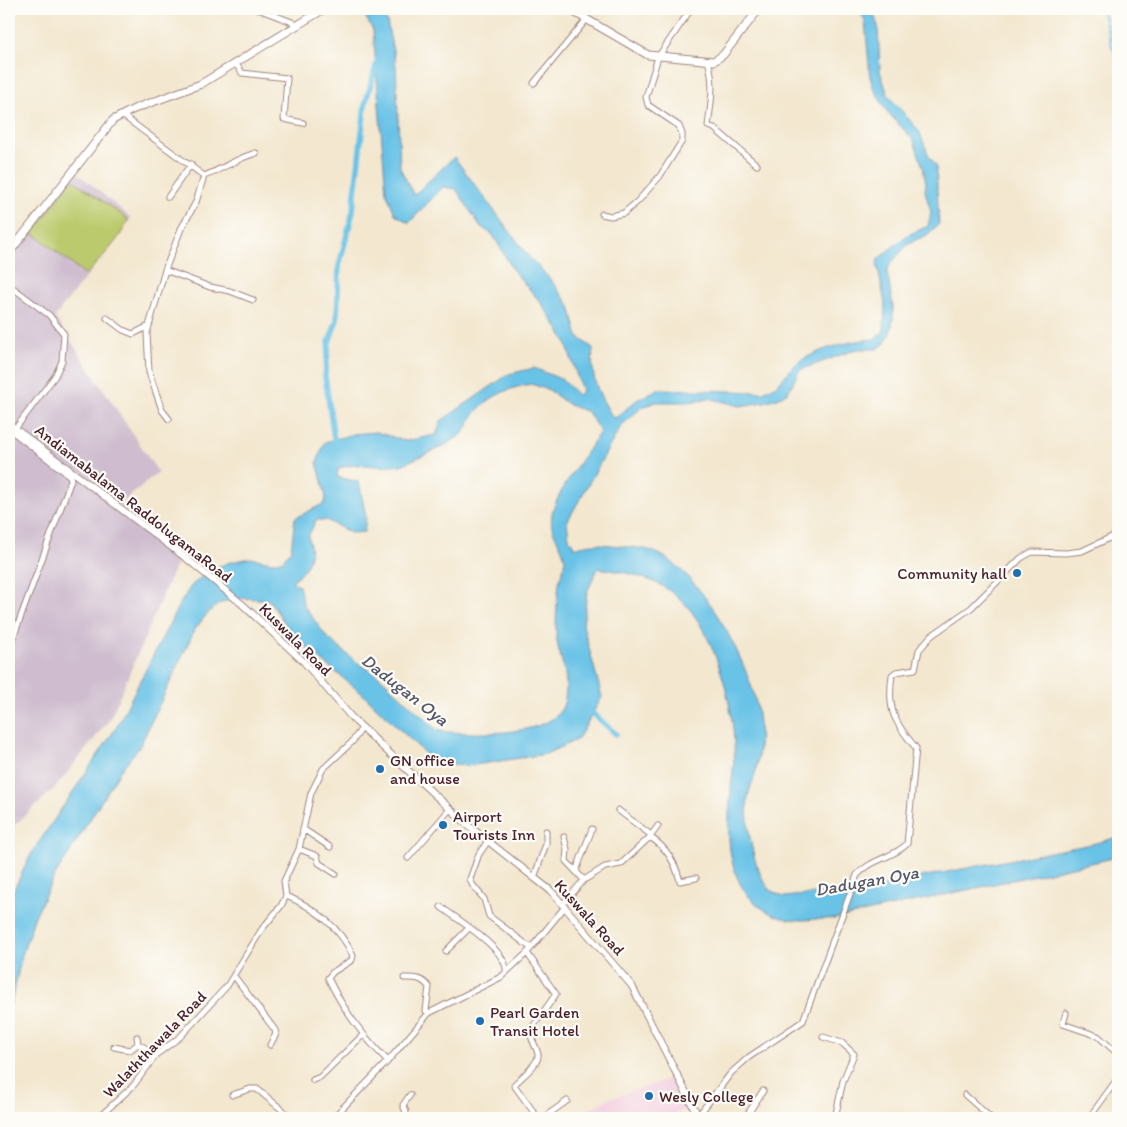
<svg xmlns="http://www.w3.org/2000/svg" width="1127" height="1127" font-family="Itim,sans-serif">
  <rect width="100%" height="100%" fill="#fdfcf7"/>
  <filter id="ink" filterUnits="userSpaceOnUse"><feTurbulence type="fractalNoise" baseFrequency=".02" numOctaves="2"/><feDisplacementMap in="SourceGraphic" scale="10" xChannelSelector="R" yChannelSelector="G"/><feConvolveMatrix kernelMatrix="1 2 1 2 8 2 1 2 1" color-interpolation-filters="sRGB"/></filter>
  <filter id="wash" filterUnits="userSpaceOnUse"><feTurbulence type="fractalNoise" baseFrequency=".0096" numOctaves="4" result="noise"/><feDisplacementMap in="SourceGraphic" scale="20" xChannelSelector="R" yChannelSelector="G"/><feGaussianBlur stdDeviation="1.12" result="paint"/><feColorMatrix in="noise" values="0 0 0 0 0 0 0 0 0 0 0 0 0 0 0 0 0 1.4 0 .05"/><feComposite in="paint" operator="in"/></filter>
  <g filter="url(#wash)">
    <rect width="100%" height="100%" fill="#f3e7cf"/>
    <!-- built -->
    <path fill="#f3cfe0" d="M 671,1078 L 687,1108 L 669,1118 L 592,1118 L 587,1110 L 608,1099 Z"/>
    <!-- industrial -->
    <path fill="#cfbdcf" d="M 75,171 L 131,218 L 55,317 L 158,472 L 117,507 L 179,557 L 110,719 L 55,788 L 9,830 L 9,257 Z"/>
    <!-- green -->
    <path fill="#bbca6c" stroke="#82744c" d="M 72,179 L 128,219 C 124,236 98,261 86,275 L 33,233 Z"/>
    <!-- water -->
    <path fill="#69c3e7" stroke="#5a7189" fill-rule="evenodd" d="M 361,9 L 382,9 L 387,22 L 396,65 L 400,168 L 414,195 L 454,157 L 529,257 L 549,278 L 570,306 L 578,337 L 593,348 C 590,378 598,394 614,419 L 637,400 L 658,389 L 763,392 C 782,384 781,378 795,365 C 813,350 852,340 875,339 L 884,331 L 885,303 L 877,264 L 878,259 L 906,236 L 928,226 L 931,212 L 925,191 L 926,183 L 923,167 L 914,141 L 886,110 L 873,87 L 870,77 L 865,20 L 857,9 L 872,9 L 878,26 L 880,71 L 888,95 L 919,131 L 929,156 L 936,166 L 939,224 L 927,235 L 909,243 L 890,264 L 887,272 L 893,306 L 893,320 L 890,334 L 885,343 L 877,349 L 857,349 L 800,370 L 788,392 L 778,398 L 764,402 L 740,406 L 709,398 L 690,402 L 656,402 L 642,407 L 621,426 L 567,522 L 569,538 L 575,548 C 589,542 604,544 619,546 C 629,547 640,548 649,550 C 698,564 748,661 757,707 C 761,731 760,752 755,775 C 753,782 749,789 748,797 C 745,820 753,874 771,890 C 774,893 780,895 784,897 L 878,888 L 900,881 L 1092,844 L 1118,837 L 1118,857 L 834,919 C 809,918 791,925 768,912 C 714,881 730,809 734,759 C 737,710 713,618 670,591 C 648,576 624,572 598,568 L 587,592 L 583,625 L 602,697 L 578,739 L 546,754 L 468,766 L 436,764 L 366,697 L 309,650 L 290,631 L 269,600 C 229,596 218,597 194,631 L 140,746 L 120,771 L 53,879 L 35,916 L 22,955 L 9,1012 L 9,900 L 31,854 L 116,728 L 179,605 L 191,586 L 210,570 L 230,562 L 251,558 L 272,562 L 282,561 L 291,550 L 295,518 L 325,503 L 326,497 L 317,462 L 325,442 L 353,434 L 376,432 L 406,441 L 436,435 L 441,421 L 509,374 L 534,368 L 563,380 L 578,395 L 582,391 L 565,340 L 542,304 L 513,270 L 493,235 L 480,226 L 456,189 L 443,187 L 409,223 L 395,214 L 386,192 L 373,30 ZM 531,384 L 549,390 L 569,405 L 588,412 L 600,432 C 587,453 557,491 552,514 C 548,533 563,543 565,561 C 565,568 560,575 559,583 C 557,598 556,616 556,632 C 556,649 566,667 566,684 C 566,692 565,704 561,710 C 545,738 465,734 438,731 L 380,677 L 355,661 L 326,636 L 304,606 L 299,586 L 292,581 C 307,569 315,556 308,537 L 316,520 L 326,520 L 351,533 L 364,532 L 366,517 L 359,482 L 337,477 L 338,469 C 358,459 385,472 406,463 C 425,454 447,447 463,433 C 468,428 469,421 473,416 C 487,397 508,388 531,384 Z"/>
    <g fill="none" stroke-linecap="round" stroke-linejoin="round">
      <!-- stream -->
      <path stroke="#69c3e7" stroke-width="2" d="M 1102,9 L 1112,46 L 1118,58"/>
      <!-- canal -->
      <path stroke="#69c3e7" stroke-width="5.5" d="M 335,446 L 325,376 L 329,342 L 337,320 L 339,266 L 353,211 L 365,105 L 378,59
        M 589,710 L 616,734"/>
    </g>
  </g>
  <g filter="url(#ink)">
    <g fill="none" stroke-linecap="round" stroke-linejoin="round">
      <!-- minor casing -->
      <g stroke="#9e837d" stroke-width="7">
        <path id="minor" d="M 258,9 L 292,22 L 297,26
          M 708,61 C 715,83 711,103 708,126 L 714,128 L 757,165
          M 236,64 L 242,73 L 287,78 L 284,119 L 303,123
          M 534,83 L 587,19
          M 122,115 L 204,176 L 196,202 L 181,229 L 165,270 L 147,333 L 149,372 L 162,410 L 169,419
          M 204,176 C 223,169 237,158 256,153
          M 168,197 L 191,164
          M 602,214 L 611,216 L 624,213 L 638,201 L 660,176 L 682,141 L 682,134 L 679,126 L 648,105 L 646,97 L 658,57 L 691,9
          M 165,270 L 210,287 L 230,291 L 253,300
          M 9,285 L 49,315 L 64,334 L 62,361 L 55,376 L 15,429
          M 107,318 L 123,330 L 133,334 L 149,326
          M 9,429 L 70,476 L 71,480 L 9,649
          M 618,810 L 651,835
          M 303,829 L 330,847
          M 564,837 L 567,849 L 566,861 L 584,880
          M 650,837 C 667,848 675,862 680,881 L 696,878
          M 488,841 L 479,854 L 470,879 L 472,884 L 484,899 L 489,916 L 531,948
          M 299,849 L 317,856 L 319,863 L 336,874
          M 408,858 L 450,809
          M 576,871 L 592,829
          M 534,878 L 546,844 L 546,831
          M 286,896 C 314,907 341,928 353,956 L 352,960 L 333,972 L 328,978 C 343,1009 363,1037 388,1061
          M 562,905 L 584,880 L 605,867 L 621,864 L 650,837 L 658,826
          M 441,907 C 457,919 509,951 506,972
          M 446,951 L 469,928
          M 527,953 L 556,994 L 530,1031 C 531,1040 536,1046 538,1054 C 540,1064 520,1078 514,1085 L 538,1118
          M 234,976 L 275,1030 L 276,1034 L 270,1045
          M 404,978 C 414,978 422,977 429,987 L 426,1011 L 429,1013
          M 1066,1013 L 1063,1024 L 1098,1036 L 1118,1054
          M 137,1037 L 138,1044
          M 823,1037 L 842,1043 L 854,1054 L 843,1081 L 835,1118
          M 114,1047 L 130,1050 L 138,1044 L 157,1054
          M 313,1080 L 320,1077 L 363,1035
          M 232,1095 L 250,1089 L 257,1089 L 292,1118
          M 965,1095 L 991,1118
          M 698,1116 L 731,1073 L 749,1057 L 803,1021 L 857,875 C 871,859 893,858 907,844 L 916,748 C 894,722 887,710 892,675 L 896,672 L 915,669 L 919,650 L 931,636 L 971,608 L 1021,558 L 1032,552 L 1066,553 L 1082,551 L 1118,534
          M 98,1118 L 133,1086 L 157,1054 L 180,1037 L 227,986 L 262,929 L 281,906 L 286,896 L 284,881 L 299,849 L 311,793 L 323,769 L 352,742 L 362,728
          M 333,1118 L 388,1061 L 429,1013 L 501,977 L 527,953 L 564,908
          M 404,1118 L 406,1112 L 403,1105 L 410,1095
          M 543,1118 L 567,1101
          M 745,1118 L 763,1091
          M 1089,1118 L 1118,1078"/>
      </g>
      <!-- tertiary casing -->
      <g stroke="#9e837d" stroke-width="8">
        <path id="tertiary" d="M 9,424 L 186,558 L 242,604 L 304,662 L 352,718 L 402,765 L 469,826 L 551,891 L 632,986 L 699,1118"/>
      </g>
      <!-- secondary casing -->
      <g stroke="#9e837d" stroke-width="9">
        <path id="secondary" d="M 569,9 L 648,55 L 714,61 L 723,55 L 759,9
          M 9,253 L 113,120 L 134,109 L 201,84 L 324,9"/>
      </g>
      <!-- minor -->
      <use href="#minor" stroke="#fff" stroke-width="5"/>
      <!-- tertiary -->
      <use href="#tertiary" stroke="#fff" stroke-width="6"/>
      <!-- secondary -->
      <use href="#secondary" stroke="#fff" stroke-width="7"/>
    </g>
  </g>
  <!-- markers -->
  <g fill="#1f6fb2" stroke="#fdfcf7" stroke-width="2">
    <circle cx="1017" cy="573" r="5"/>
    <circle cx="380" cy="769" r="5"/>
    <circle cx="443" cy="825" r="5"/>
    <circle cx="480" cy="1021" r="5"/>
    <circle cx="649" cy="1096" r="5"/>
  </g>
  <g text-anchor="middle" stroke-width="4.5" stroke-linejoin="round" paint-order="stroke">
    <!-- street labels -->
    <g font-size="16" fill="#4a1f2b" stroke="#fdfcf7">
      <text transform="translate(134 503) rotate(38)" y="6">Andiamabalama RaddolugamaRoad</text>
      <text transform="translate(296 639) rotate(45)" y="6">Kuswala Road</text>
      <text transform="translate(590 917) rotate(48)" y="6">Kuswala Road</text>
      <text transform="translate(154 1044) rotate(-46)" y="6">Walaththawala Road</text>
    </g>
    <!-- poi labels -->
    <g font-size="16" fill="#4a1f2b" stroke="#fdfcf7" text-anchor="start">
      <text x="1007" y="579" text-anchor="end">Community hall</text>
      <text x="390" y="766">GN office<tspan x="390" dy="18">and house</tspan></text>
      <text x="453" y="822">Airport<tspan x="453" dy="18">Tourists Inn</tspan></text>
      <text x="490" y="1018">Pearl Garden<tspan x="490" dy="18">Transit Hotel</tspan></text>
      <text x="659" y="1102">Wesly College</text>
    </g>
    <!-- water labels -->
    <g font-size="18" font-style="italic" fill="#55586d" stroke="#fdfcf7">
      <text transform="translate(405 690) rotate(38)" y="6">Dadugan Oya</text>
      <text transform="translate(867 881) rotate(-10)" y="6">Dadugan Oya</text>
    </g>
  </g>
  <!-- margin -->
  <rect width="1127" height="1127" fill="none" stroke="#fdfcf7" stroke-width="30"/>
</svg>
